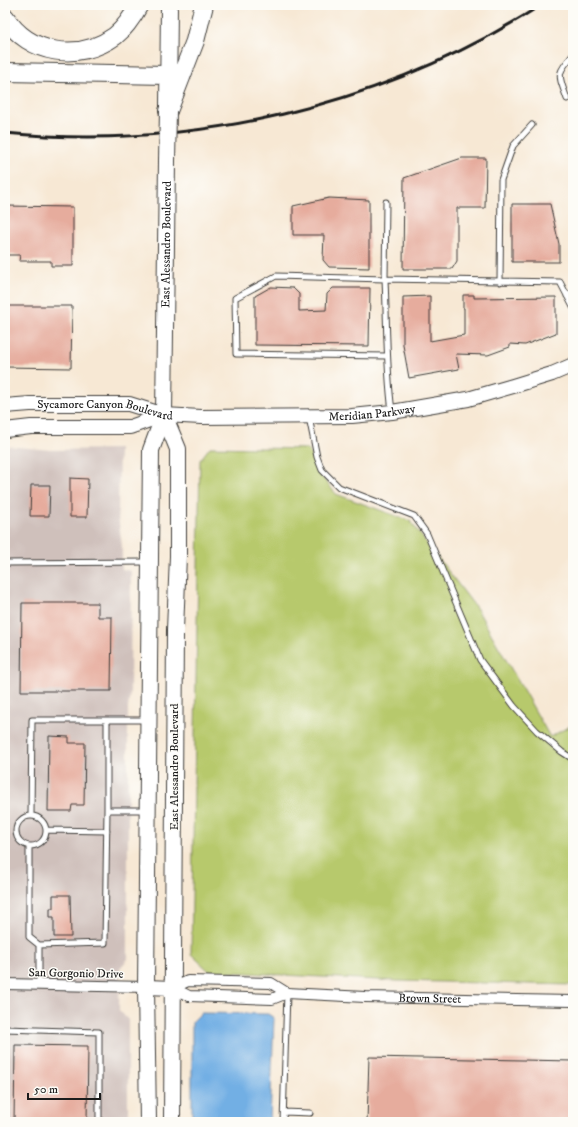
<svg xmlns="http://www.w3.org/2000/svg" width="578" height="1127" font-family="'IM FELL DW Pica',serif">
  <rect width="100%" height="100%" fill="#fdfcf7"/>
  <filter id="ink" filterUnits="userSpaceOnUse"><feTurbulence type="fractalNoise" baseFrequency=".025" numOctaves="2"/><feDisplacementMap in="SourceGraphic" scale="8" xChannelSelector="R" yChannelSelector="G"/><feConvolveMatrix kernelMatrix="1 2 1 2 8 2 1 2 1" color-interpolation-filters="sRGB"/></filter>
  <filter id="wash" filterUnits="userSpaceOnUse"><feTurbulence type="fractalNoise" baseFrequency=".012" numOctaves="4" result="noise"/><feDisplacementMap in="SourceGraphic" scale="16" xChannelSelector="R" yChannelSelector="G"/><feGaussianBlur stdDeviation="0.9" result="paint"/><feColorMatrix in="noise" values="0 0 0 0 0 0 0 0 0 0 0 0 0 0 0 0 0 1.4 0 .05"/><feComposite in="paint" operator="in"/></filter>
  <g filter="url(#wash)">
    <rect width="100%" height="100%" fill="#f7e8d4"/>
    <!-- industrial -->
    <path fill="#cfc0bb" d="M 5,446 L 51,450 L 119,449 L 118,516 L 122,545 L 122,569 L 131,571 L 130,693 L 128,708 L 128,959 L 120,968 L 119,1010 L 128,1020 L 128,1122 L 5,1122 Z"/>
    <!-- green -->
    <path fill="#b7c96c" stroke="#6a7244" d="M 210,447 L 308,449 L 318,472 L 336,494 L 410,521 L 477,609 L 550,737 L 572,725 L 573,727 L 573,985 L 396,981 L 209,971 L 191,954 L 200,460 Z"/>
    <!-- water -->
    <path fill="#72afe4" stroke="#476680" d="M 201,1013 L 268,1014 L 274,1018 L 270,1122 L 192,1122 L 192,1022 Z"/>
    <g id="blocks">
      <!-- building -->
      <path fill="#e6ac9d" d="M 462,158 L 486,158 L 485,208 L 457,208 L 457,261 L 452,269 L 403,269 L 404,178 Z
        M 329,198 L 369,200 L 369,268 L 329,267 L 323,260 L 324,235 L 293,235 L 293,206 Z
        M 512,204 L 550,204 L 559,244 L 559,262 L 512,262 Z
        M 5,206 L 73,207 L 73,266 L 51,266 L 51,261 L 19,261 L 20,255 L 5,255 Z
        M 271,287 L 293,288 L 299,294 L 299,311 L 326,310 L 327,294 L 333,288 L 370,288 L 369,346 L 255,345 L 255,296 Z
        M 463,295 L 474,295 L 474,298 L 556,297 L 556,333 L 525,345 L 510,344 L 510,347 L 488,355 L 456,354 L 459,369 L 409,378 L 403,345 L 403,297 L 430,296 L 430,341 L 464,335 L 464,308 L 463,308 Z
        M 5,306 L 72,306 L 71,368 L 5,367 Z
        M 70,478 L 88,479 L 87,517 L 70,517 Z
        M 31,485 L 50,485 L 49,516 L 30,516 Z
        M 22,603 L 98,603 L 98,617 L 112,617 L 111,691 L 21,691 Z
        M 49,736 L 69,737 L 69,743 L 85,743 L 84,805 L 72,805 L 71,811 L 48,811 Z
        M 53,895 L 70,895 L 71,937 L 54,937 L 54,917 L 50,917 L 50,908 L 53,908 Z
        M 15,1045 L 88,1046 L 87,1122 L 14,1122 Z
        M 369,1057 L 573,1061 L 573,1122 L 367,1122 Z"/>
    </g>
  </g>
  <g filter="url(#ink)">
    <use href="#blocks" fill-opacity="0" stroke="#3d3b38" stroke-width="1"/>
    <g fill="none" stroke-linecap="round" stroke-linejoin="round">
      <!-- lane casing -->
      <g stroke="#3d3b38" stroke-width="7">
        <path id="lane" d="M 567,99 C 559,75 555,75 573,55
          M 386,202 L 385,279 L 276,276 L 235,298 L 236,354 L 387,356
          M 500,282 L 501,180 L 513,146 L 532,125
          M 567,296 L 573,292
          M 392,411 C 386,367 387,323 385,279 L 560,282 L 573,307
          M 309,417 L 317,457 L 322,470 L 339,487 L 414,516 L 427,534 L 480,660 L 514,706 L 537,731 L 562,752 L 573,759
          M 5,563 L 147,562
          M 107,810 L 107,720 L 147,720
          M 31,816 L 32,720 L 107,720
          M16 831a15 15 0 1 1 30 0a15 15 0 1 1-30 0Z
          M 46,830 L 107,831
          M 29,846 L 29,937 L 39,945
          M 39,985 L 39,945 L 105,943 L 107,810 L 145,810
          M 5,1029 L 99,1032 L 99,1122
          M 284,1112 L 310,1113
          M 283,1122 L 287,993"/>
      </g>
      <!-- street casing -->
      <g stroke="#3d3b38" stroke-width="12">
        <g id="street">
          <path d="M 5,984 L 146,987"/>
          <path id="s1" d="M 173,988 L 189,996 L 272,999 L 287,993 L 365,997 L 573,1001"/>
          <path d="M 173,988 L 188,981 L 271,983 L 287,993"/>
        </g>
      </g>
      <!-- secondary casing -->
      <g stroke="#3d3b38" stroke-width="16">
        <g id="secondary">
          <path id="s2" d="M 5,406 L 30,404 L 129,404 L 164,415 L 201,417 L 352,416 L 392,412 L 468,399 L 513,386 L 552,374 L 573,365"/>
          <path d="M 5,430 L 31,427 L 130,427 L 164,415"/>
          <path d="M 146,987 L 173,988"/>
        </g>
      </g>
      <!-- primary casing -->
      <g stroke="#3d3b38" stroke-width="18">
        <g id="primary">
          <path d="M 168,107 L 169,5"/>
          <path d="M 164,415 L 178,449 L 178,556 L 175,630 L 172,1122"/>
          <path id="s3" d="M 148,1122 L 146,987 L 151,450 L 164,415 L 167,161"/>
        </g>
      </g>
      <!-- highway casing -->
      <g stroke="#3d3b38" stroke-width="20">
        <path id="highway" d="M 5,17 C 29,55 79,62 115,36 C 125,28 133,16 139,5
          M 5,72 L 168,75
          M 168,111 L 195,41 L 204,5"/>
      </g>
      <!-- lane -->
      <use href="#lane" stroke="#fff" stroke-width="5"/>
      <!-- street -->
      <use href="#street" stroke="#fff" stroke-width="10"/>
      <!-- secondary -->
      <use href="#secondary" stroke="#fff" stroke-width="14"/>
      <!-- primary -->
      <use href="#primary" stroke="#fff" stroke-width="16"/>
      <!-- highway -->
      <use href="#highway" stroke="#fff" stroke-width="18"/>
      <!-- rail -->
      <path stroke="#1c1c1c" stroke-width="3" d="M 5,133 C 191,151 383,107 541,5"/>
      <!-- primary-bridge casing -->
      <g stroke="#3d3b38" stroke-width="18" stroke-linecap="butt">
        <path id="primary-bridge" d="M 167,161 L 168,111"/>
      </g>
      <!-- primary-bridge -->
      <use href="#primary-bridge" stroke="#fff" stroke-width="16"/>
    </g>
  </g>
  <g text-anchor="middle" stroke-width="3" stroke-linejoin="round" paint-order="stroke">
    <!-- street labels -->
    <g font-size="12" fill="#1c1c1c" stroke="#fdfcf7">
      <text dy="4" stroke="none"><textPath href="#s3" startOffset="880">East Alessandro Boulevard</textPath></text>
      <text dy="4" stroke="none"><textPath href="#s2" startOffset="369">Meridian Parkway</textPath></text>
      <text dy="4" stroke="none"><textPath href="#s2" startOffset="101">Sycamore Canyon Boulevard</textPath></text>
      <text transform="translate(174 767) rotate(-90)" y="4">East Alessandro Boulevard</text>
      <text transform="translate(76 973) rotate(1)" y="4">San Gorgonio Drive</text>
      <text dy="4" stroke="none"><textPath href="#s1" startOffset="260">Brown Street</textPath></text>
    </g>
  </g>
  <!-- margin -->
  <rect width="578" height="1127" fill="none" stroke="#fdfcf7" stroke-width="20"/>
  <!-- scale -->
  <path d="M28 1093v6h72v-6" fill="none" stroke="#1c1c1c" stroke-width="2"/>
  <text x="34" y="1093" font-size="12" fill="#1c1c1c" stroke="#fdfcf7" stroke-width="3" paint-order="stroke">50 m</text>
</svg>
